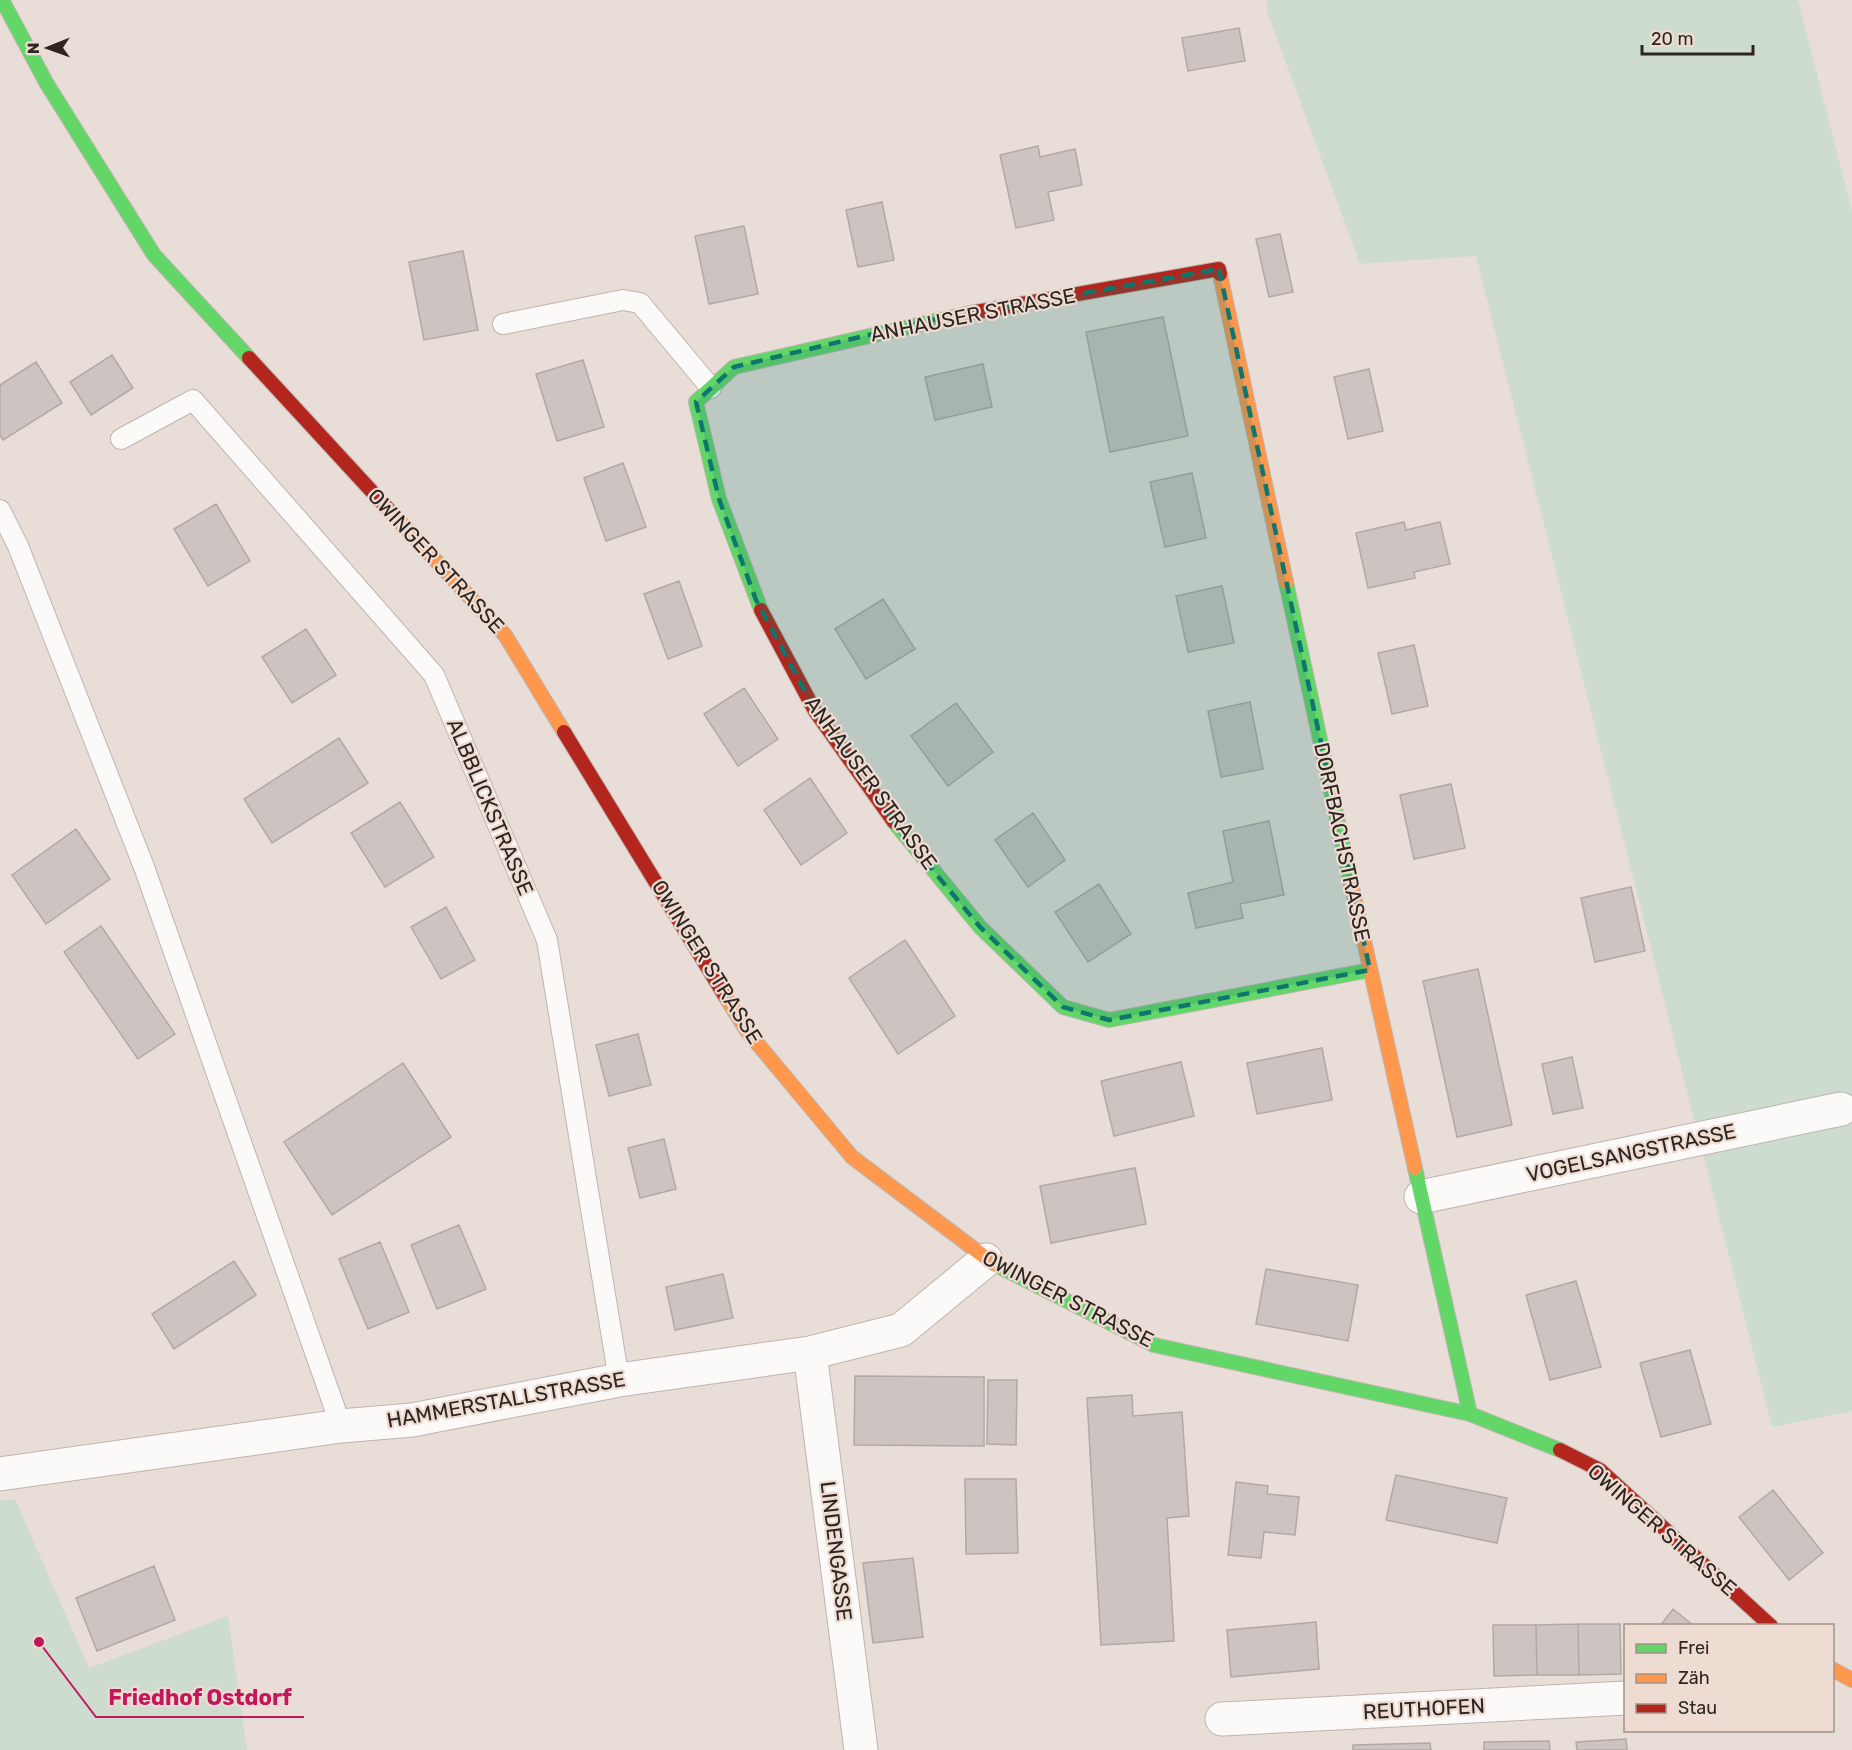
<svg xmlns="http://www.w3.org/2000/svg" width="1852" height="1750" font-family="Rubik,sans-serif">
  <rect width="100%" height="100%" fill="#e8ddd7"/>
  <!-- green -->
  <path fill="#cedbcf" d="M 1267,0 L 1798,0 L 1852,211 L 1852,1411 L 1772,1427 L 1476,256 L 1360,264 L 1267,11 Z
    M 15,1499 L 89,1668 L 228,1616 L 247,1750 L 0,1750 L 0,1501 Z"/>
  <!-- building -->
  <path fill="#cdc4c1" stroke="#b2a8a6" stroke-width="1.5" d="M 1239,28 L 1245,61 L 1188,71 L 1182,38 Z
    M 1038,146 L 1040,157 L 1075,149 L 1082,185 L 1048,192 L 1054,220 L 1016,228 L 1000,155 Z
    M 882,202 L 894,260 L 858,267 L 846,210 Z
    M 744,226 L 758,294 L 709,304 L 695,236 Z
    M 1280,234 L 1293,292 L 1269,297 L 1256,239 Z
    M 463,251 L 478,330 L 424,340 L 409,262 Z
    M 1163,317 L 1188,436 L 1110,452 L 1086,332 Z
    M 112,355 L 133,388 L 91,415 L 70,382 Z
    M 583,360 L 604,427 L 557,441 L 536,374 Z
    M 36,362 L 62,403 L 3,440 L 0,435 L 0,385 Z
    M 983,364 L 992,407 L 935,420 L 925,377 Z
    M 1369,369 L 1383,431 L 1348,439 L 1334,377 Z
    M 623,463 L 646,527 L 606,541 L 584,478 Z
    M 1192,473 L 1206,538 L 1165,547 L 1150,482 Z
    M 216,504 L 250,561 L 208,586 L 174,529 Z
    M 1404,522 L 1406,530 L 1440,522 L 1450,564 L 1414,572 L 1415,578 L 1368,588 L 1356,533 Z
    M 679,581 L 702,646 L 668,659 L 644,594 Z
    M 1222,586 L 1234,643 L 1188,652 L 1176,596 Z
    M 883,599 L 915,649 L 866,679 L 835,629 Z
    M 306,629 L 336,675 L 292,703 L 262,657 Z
    M 1414,645 L 1428,706 L 1392,714 L 1378,653 Z
    M 744,688 L 778,739 L 738,766 L 704,714 Z
    M 1250,702 L 1263,769 L 1221,777 L 1208,711 Z
    M 956,703 L 993,752 L 948,786 L 911,736 Z
    M 339,738 L 368,783 L 272,843 L 244,799 Z
    M 810,778 L 847,833 L 801,865 L 764,810 Z
    M 1451,784 L 1465,848 L 1414,859 L 1400,795 Z
    M 400,802 L 434,857 L 385,887 L 351,833 Z
    M 1033,813 L 1065,860 L 1028,887 L 995,840 Z
    M 1269,821 L 1284,895 L 1240,904 L 1243,918 L 1196,928 L 1188,893 L 1233,882 L 1223,831 Z
    M 76,829 L 110,879 L 46,924 L 12,875 Z
    M 1099,884 L 1131,934 L 1088,962 L 1055,912 Z
    M 1631,887 L 1645,951 L 1595,962 L 1581,898 Z
    M 446,907 L 475,960 L 441,979 L 411,927 Z
    M 101,926 L 175,1034 L 138,1059 L 64,952 Z
    M 905,940 L 955,1016 L 898,1054 L 849,978 Z
    M 1478,969 L 1512,1125 L 1457,1137 L 1423,981 Z
    M 638,1034 L 651,1085 L 609,1096 L 596,1045 Z
    M 1322,1048 L 1332,1100 L 1257,1114 L 1247,1063 Z
    M 1572,1057 L 1583,1108 L 1553,1114 L 1542,1064 Z
    M 1181,1062 L 1194,1116 L 1114,1136 L 1101,1081 Z
    M 403,1063 L 451,1137 L 332,1215 L 284,1142 Z
    M 664,1139 L 676,1189 L 640,1198 L 628,1148 Z
    M 1135,1168 L 1146,1224 L 1051,1243 L 1040,1186 Z
    M 459,1225 L 486,1289 L 437,1309 L 411,1245 Z
    M 380,1242 L 409,1312 L 368,1329 L 339,1259 Z
    M 234,1261 L 256,1295 L 174,1349 L 152,1314 Z
    M 1266,1269 L 1358,1285 L 1348,1341 L 1256,1324 Z
    M 723,1274 L 733,1318 L 675,1330 L 666,1287 Z
    M 1576,1281 L 1601,1367 L 1550,1380 L 1526,1295 Z
    M 1690,1350 L 1711,1424 L 1661,1437 L 1640,1363 Z
    M 855,1376 L 984,1377 L 984,1446 L 854,1445 Z
    M 988,1380 L 1017,1380 L 1016,1445 L 987,1444 Z
    M 1132,1395 L 1133,1416 L 1182,1412 L 1189,1516 L 1167,1518 L 1174,1641 L 1101,1645 L 1087,1398 Z
    M 1396,1475 L 1507,1498 L 1497,1543 L 1386,1520 Z
    M 965,1479 L 1016,1479 L 1018,1553 L 966,1554 Z
    M 1236,1482 L 1268,1486 L 1267,1494 L 1299,1497 L 1295,1535 L 1264,1532 L 1261,1558 L 1228,1555 Z
    M 1773,1490 L 1823,1553 L 1789,1580 L 1739,1517 Z
    M 913,1558 L 923,1637 L 873,1643 L 863,1563 Z
    M 154,1566 L 175,1620 L 97,1651 L 76,1598 Z
    M 1673,1609 L 1694,1626 L 1660,1626 Z
    M 1316,1622 L 1319,1669 L 1231,1677 L 1227,1630 Z
    M 1578,1624 L 1620,1624 L 1621,1674 L 1579,1675 Z
    M 1578,1624 L 1579,1675 L 1537,1675 L 1536,1625 Z
    M 1493,1625 L 1536,1625 L 1537,1675 L 1494,1676 Z
    M 1626,1739 L 1627,1750 L 1577,1750 L 1576,1742 Z
    M 1549,1741 L 1550,1750 L 1484,1750 L 1484,1742 Z
    M 1430,1743 L 1431,1750 L 1353,1750 L 1353,1745 Z"/>
  <g fill="none" stroke-linecap="round" stroke-linejoin="round">
    <!-- lane casing -->
    <g stroke="#bdb5b0" stroke-width="22">
      <path id="lane" d="M 503,324 L 623,300 L 640,303 L 711,388
        M 121,439 L 193,400 L 434,675 L 547,940 L 619,1380
        M 0,510 L 18,546 L 144,867 L 341,1426"/>
    </g>
    <!-- street casing -->
    <g stroke="#bdb5b0" stroke-width="35">
      <path id="street" d="M 1421,1197 L 1841,1109
        M 810,1353 L 861,1750
        M 0,1474 L 341,1426 L 412,1420 L 619,1380 L 810,1353 L 901,1330 L 986,1260
        M 1222,1719 L 1626,1698"/>
    </g>
    <!-- fast casing -->
    <g stroke="#bdb5b0" stroke-width="16">
      <path id="fast" d="M 2,0 L 47,84 L 154,255 L 249,358
        M 1286,582 L 1351,883
        M 761,610 L 719,499 L 696,402 L 734,367 L 970,313
        M 894,822 L 980,927 L 1063,1007 L 1109,1020 L 1370,970
        M 1415,1168 L 1470,1414
        M 994,1264 L 1154,1345 L 1470,1414 L 1560,1450"/>
    </g>
    <!-- slow casing -->
    <g stroke="#bdb5b0" stroke-width="16">
      <path id="slow" d="M 1220,274 L 1286,582
        M 388,509 L 505,635 L 564,732
        M 1351,883 L 1415,1168
        M 725,996 L 747,1031 L 852,1157 L 994,1264
        M 1832,1669 L 1852,1680"/>
    </g>
    <!-- jam casing -->
    <g stroke="#bdb5b0" stroke-width="16">
      <path id="jam" d="M 970,313 L 1219,269 L 1220,274
        M 249,358 L 388,509
        M 761,610 L 815,711 L 894,822
        M 564,732 L 725,996
        M 1560,1450 L 1600,1470 L 1771,1626"/>
    </g>
    <!-- lane -->
    <use href="#lane" stroke="#fcfaf9" stroke-width="20"/>
    <!-- street -->
    <use href="#street" stroke="#fcfaf9" stroke-width="33"/>
    <!-- fast -->
    <use href="#fast" stroke="#63d668" stroke-width="14"/>
    <!-- slow -->
    <use href="#slow" stroke="#ff974d" stroke-width="14"/>
    <!-- jam -->
    <use href="#jam" stroke="#b3261e" stroke-width="14"/>
  </g>
  <!-- marked area -->
  <path fill="#0f766e" fill-opacity="0.2" stroke="#0f766e" stroke-width="4.5" stroke-dasharray="12 8" stroke-linejoin="round" d="M 1219,269 L 1370,970 L 1109,1020 L 1063,1007 L 980,927 L 898,828 L 815,711 L 756,600 L 719,499 L 696,402 L 734,367 L 927,321 Z"/>
  <g text-anchor="middle" stroke-width="4.5" stroke-linejoin="round" paint-order="stroke">
    <!-- street labels -->
    <g font-size="21" fill="#2c2521" stroke="#eedbd1">
      <text transform="translate(973 315) rotate(-11)" y="7">ANHAUSER STRASSE</text>
      <text transform="translate(436 561) rotate(47)" y="7">OWINGER STRASSE</text>
      <text transform="translate(871 783) rotate(54)" y="7">ANHAUSER STRASSE</text>
      <text transform="translate(490 807) rotate(67)" y="7">ALBBLICKSTRASSE</text>
      <text transform="translate(1342 842) rotate(78)" y="7">DORFBACHSTRASSE</text>
      <text transform="translate(707 962) rotate(58)" y="7">OWINGER STRASSE</text>
      <text transform="translate(1631 1153) rotate(-12)" y="7">VOGELSANGSTRASSE</text>
      <text transform="translate(1068 1299) rotate(27)" y="7">OWINGER STRASSE</text>
      <text transform="translate(506 1400) rotate(-10)" y="7">HAMMERSTALLSTRASSE</text>
      <text transform="translate(1662 1530) rotate(41)" y="7">OWINGER STRASSE</text>
      <text transform="translate(836 1551) rotate(83)" y="7">LINDENGASSE</text>
      <text transform="translate(1424 1709) rotate(-3)" y="7">REUTHOFEN</text>
    </g>
  </g>
  <!-- callouts -->
  <path fill="none" stroke="#c2185b" stroke-width="2" d="M39 1642L96 1717H304"/>
  <circle fill="#c2185b" stroke="#eedbd1" stroke-width="2" cx="39" cy="1642" r="6"/>
  <g font-size="22" text-anchor="middle" font-weight="bold" fill="#c2185b" stroke="#eedbd1" stroke-width="4.5" stroke-linejoin="round" paint-order="stroke">
    <text x="200" y="1705">Friedhof Ostdorf</text>
  </g>
  <!-- legend -->
  <rect x="1624" y="1624" width="210" height="108" fill="#eedbd1" stroke="#a0928b" stroke-width="1.5"/>
  <rect x="1636" y="1644" width="30" height="9" fill="#63d668" stroke="#a0928b" stroke-width="1.5"/>
  <text x="1678" y="1654" font-size="18" fill="#2c2521">Frei</text>
  <rect x="1636" y="1674" width="30" height="9" fill="#ff974d" stroke="#a0928b" stroke-width="1.5"/>
  <text x="1678" y="1684" font-size="18" fill="#2c2521">Zäh</text>
  <rect x="1636" y="1704" width="30" height="9" fill="#b3261e" stroke="#a0928b" stroke-width="1.5"/>
  <text x="1678" y="1714" font-size="18" fill="#2c2521">Stau</text>
  <!-- north arrow -->
  <g transform="translate(48 48) rotate(269)" stroke="#eedbd1" stroke-width="4.5" paint-order="stroke">
  <path d="M0-4.5L10 22L0 15L-10 22Z" fill="#2c2521"/>
  <text y="-9" font-size="16" font-weight="bold" text-anchor="middle" fill="#2c2521">N</text>
  </g>
  <!-- scale -->
  <path d="M1642 45v9h111v-9" fill="none" stroke="#2c2521" stroke-width="3"/>
  <text x="1651" y="45" font-size="18" fill="#2c2521" stroke="#eedbd1" stroke-width="4.5" paint-order="stroke">20 m</text>
</svg>
